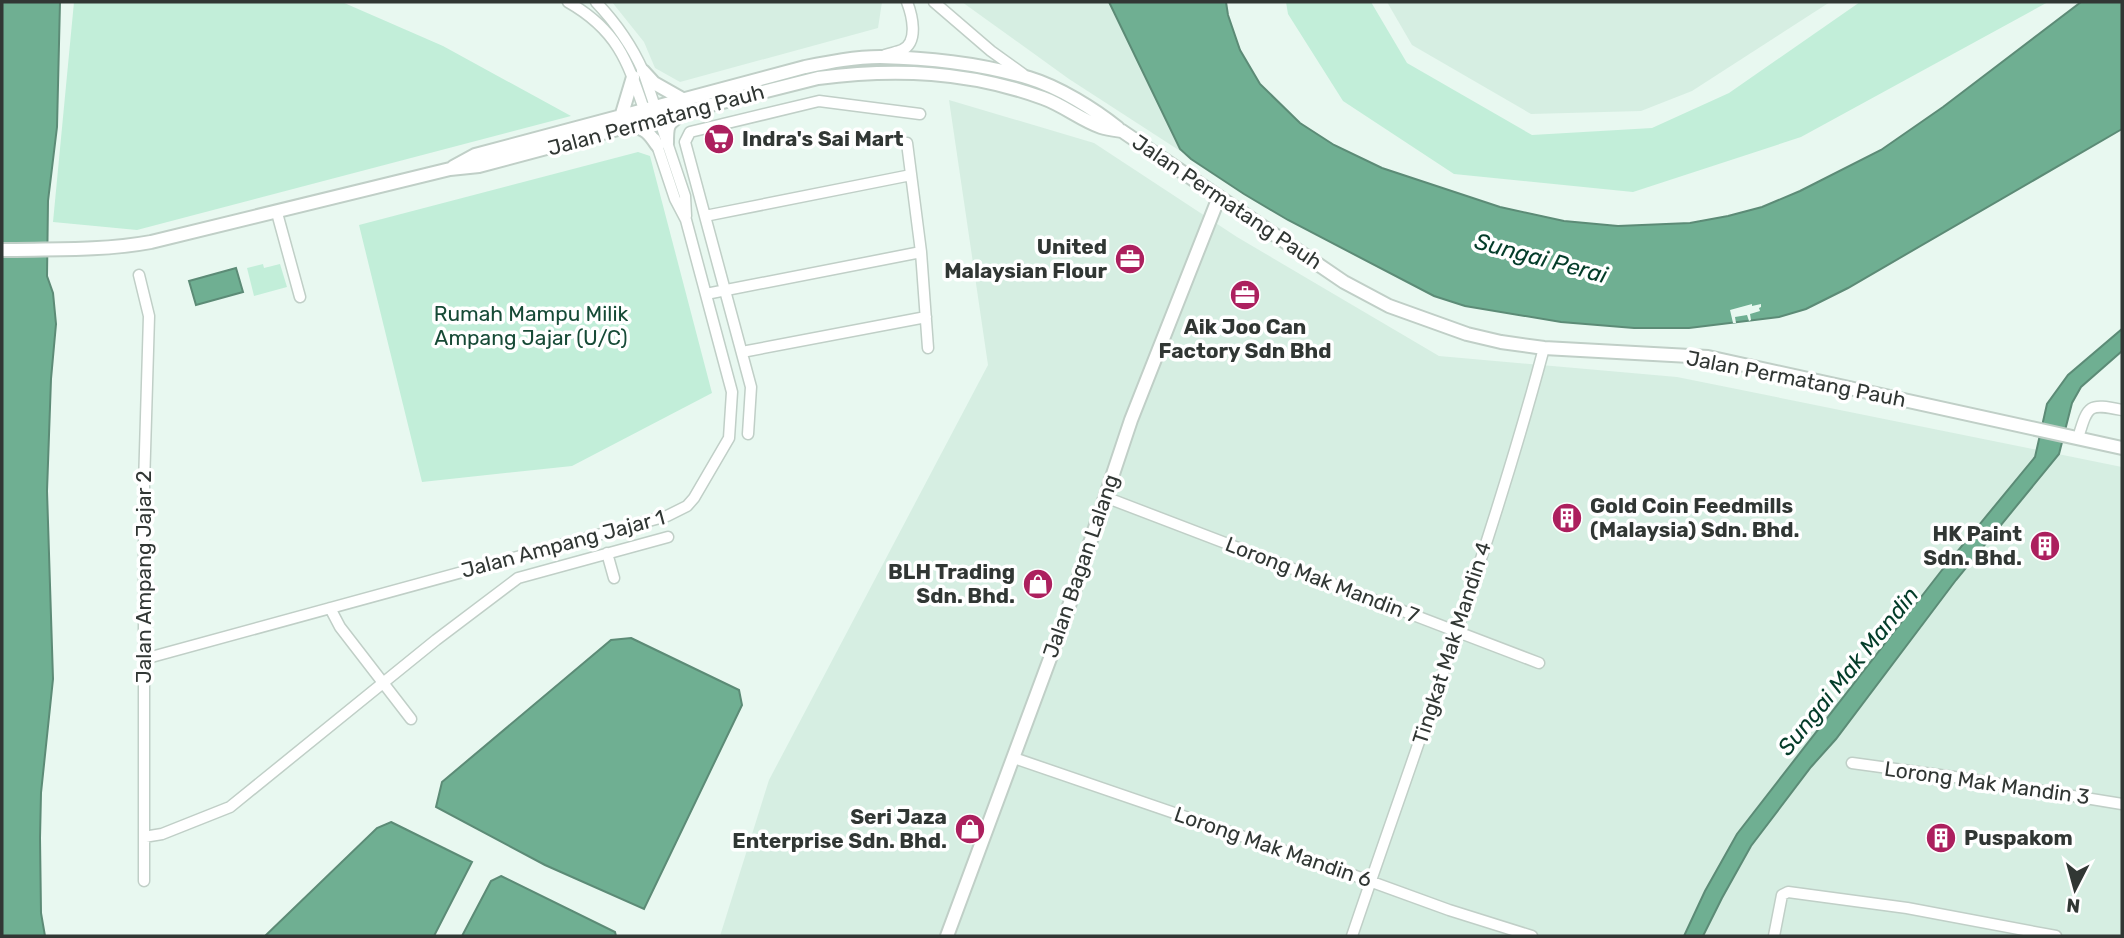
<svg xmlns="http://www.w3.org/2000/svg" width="2124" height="938" font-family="Rubik,sans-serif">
  <rect width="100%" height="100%" fill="#e8f8f0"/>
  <!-- built -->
  <path fill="#d6eee2" d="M 612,2 L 882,2 L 878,28 L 680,82 L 655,68 L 644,42 Z
    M 962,2 L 1109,2 L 1161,108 L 1173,136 L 1180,149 L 1191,158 L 1069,79 Z
    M 1387,2 L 1830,2 L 1692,91 L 1641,111 L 1531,114 L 1412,45 Z
    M 949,100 L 1094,143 L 1237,237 L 1439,356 L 1677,377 L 2122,467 L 2122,936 L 720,936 L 769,780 L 988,365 Z"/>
  <!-- green -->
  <path fill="#c2eed9" d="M 74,2 L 342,2 L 443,46 L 571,116 L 137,230 L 53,222 Z
    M 1286,2 L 1371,2 L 1407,63 L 1532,135 L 1652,128 L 1729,93 L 1860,2 L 2048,2 L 1801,137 L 1633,192 L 1454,174 L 1343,101 L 1288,14 Z
    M 638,152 L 650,156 L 712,393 L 572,466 L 422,482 L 359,225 Z
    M 263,264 L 264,268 L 280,264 L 287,287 L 254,296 L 247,268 Z"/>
  <!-- water -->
  <path fill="#6faf92" stroke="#5c8b76" stroke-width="2" d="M 2,2 L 60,2 L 57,127 L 48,201 L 47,276 L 53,293 L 56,324 L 51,379 L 47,491 L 53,679 L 41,793 L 40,838 L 41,913 L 45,936 L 2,936 Z
    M 1109,2 L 1226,2 L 1228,15 L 1240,50 L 1260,84 L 1300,123 L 1334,145 L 1382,168 L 1500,207 L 1564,221 L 1618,226 L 1690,223 L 1728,216 L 1762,207 L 1800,191 L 1881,150 L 1943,107 L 2081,2 L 2122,2 L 2122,129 L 1848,288 L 1806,309 L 1779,317 L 1689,328 L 1634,328 L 1561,322 L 1465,306 L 1434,296 L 1288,220 L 1244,194 L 1191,159 L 1180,149 Z
    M 236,268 L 243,292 L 196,305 L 189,281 Z
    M 2122,329 L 2122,351 L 2081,387 L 2072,403 L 2059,454 L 1956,580 L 1836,739 L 1811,767 L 1751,846 L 1722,898 L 1703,936 L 1684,936 L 1705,891 L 1737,834 L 1942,570 L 2035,457 L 2047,404 L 2068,375 Z
    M 631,638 L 739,690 L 742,705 L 644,909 L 545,865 L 436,807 L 442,782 L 611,640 Z
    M 391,822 L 472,862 L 434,936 L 265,936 L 377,828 Z
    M 501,876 L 615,932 L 616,936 L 462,936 L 491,881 Z"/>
  <!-- pier -->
  <path fill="#e8f8f0" d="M 1752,304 L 1752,306 L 1761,304 L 1761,307 L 1759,308 L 1760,311 L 1750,314 L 1751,320 L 1749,321 L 1747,315 L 1735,317 L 1736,323 L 1733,323 L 1730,310 Z"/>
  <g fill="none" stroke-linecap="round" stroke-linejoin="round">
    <!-- minor casing -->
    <g stroke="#c0cfc7" stroke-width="13">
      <path id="minor" d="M 568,2 C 619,31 628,63 646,115
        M 596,2 C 616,23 631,44 643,71 L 685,196 L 686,216
        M 934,2 L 991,51 L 1023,74
        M 885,55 C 891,53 897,52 902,50 C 919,42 912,15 907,2
        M 907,143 L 921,252 L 928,348
        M 277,213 L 300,297
        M 705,216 L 911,175
        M 139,275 L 149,316 L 144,485 L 144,881
        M 706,294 L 921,252
        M 742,352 L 926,317
        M 748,434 L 751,387 L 685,142 L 690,132 L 819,101 L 920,114
        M 2078,438 C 2088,405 2088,403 2122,410
        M 1105,497 L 1539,663
        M 607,553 L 614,578
        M 330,608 L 340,627 L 411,719
        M 144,659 L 667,516 L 687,506 L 694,498 L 729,438 L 732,392 L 686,220 L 675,199 L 655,139
        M 1014,758 L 1317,862 L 1449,910 L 1532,936
        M 1852,763 L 1969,779 L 2122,804
        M 144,837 L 162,834 L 230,807 L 436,640 L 518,578 L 668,537
        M 1352,936 C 1418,741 1491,547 1544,348
        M 1774,936 L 1782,895 L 1788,892 L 1907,908 L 2056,936"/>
    </g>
    <!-- major casing -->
    <g stroke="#c0cfc7" stroke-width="16">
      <path id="major" d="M 643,71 L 654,83 L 684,100
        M 621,117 L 633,77
        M 631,126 C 645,128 649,133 657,145
        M 667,143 C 667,125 667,124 682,114
        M 453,167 L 475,155 L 805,67 C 830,62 855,57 880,57 C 929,58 982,64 1029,78 C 1059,87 1094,109 1118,128
        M 2,250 C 52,249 102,251 151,242 L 450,169 L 479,166 L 659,118 L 818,78 C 896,68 968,71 1043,98 C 1063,105 1081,120 1101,127 C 1107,129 1115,130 1122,131 L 1344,282 L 1389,306 L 1467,334 L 1501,342 L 1544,348 L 1708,357 L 2122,448
        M 947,936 L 1065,618 L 1131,420 L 1219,197"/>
    </g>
    <!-- minor -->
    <use href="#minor" stroke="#fff" stroke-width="10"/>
    <!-- major -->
    <use href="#major" stroke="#fff" stroke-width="12"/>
  </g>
  <!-- icons -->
  <defs>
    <g id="supermarket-disc" transform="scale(1.575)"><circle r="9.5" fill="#ac205e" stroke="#fff"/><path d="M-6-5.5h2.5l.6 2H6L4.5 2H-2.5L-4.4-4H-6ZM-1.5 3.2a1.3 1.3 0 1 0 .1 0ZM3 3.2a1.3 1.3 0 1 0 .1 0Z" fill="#fff"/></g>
    <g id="office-disc" transform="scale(1.575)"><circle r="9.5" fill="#ac205e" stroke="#fff"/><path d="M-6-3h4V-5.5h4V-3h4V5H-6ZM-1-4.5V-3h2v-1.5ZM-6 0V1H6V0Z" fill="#fff"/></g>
    <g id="building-disc" transform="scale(1.575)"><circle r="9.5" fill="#ac205e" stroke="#fff"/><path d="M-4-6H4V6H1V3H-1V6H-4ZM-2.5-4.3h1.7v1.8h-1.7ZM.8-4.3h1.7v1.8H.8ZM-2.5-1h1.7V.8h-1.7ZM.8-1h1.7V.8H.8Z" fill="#fff"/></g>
    <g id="shop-disc" transform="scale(1.575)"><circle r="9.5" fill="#ac205e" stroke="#fff"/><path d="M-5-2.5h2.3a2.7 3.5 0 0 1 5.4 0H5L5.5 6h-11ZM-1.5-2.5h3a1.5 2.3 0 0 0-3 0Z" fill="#fff"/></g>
  </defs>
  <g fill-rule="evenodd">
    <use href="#supermarket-disc" x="719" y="139"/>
    <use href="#office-disc" x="1130" y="259"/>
    <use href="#office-disc" x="1245" y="295"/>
    <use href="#building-disc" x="1567" y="518"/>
    <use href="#building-disc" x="2045" y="546"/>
    <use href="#shop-disc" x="1038" y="584"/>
    <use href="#shop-disc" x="970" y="829"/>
    <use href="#building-disc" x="1941" y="838"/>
  </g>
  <g text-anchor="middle" stroke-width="7" stroke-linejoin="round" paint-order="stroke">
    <!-- street labels -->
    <g font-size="21" fill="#313734" stroke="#fff">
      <text transform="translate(656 120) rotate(-15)" y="7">Jalan Permatang Pauh</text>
      <text transform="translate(1227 202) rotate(34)" y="7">Jalan Permatang Pauh</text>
      <text transform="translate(1796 379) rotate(11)" y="7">Jalan Permatang Pauh</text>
      <text transform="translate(563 544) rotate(-15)" y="7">Jalan Ampang Jajar 1</text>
      <text transform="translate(1081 566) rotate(-71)" y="7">Jalan Bagan Lalang</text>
      <text transform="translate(144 577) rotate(-90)" y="7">Jalan Ampang Jajar 2</text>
      <text transform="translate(1322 580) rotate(21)" y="7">Lorong Mak Mandin 7</text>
      <text transform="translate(1452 643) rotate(-72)" y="7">Tingkat Mak Mandin 4</text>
      <text transform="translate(1987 783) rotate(8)" y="7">Lorong Mak Mandin 3</text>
      <text transform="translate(1273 847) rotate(19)" y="7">Lorong Mak Mandin 6</text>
    </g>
    <!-- poi labels -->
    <g font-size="21" font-weight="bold" fill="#313734" stroke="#fff" text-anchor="end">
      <text x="742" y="146" text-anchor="start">Indra's Sai Mart</text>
      <text x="1107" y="254">United<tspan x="1107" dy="24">Malaysian Flour</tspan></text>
      <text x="1245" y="334" text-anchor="middle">Aik Joo Can<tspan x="1245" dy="24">Factory Sdn Bhd</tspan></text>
      <text x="1590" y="513" text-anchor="start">Gold Coin Feedmills<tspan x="1590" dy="24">(Malaysia) Sdn. Bhd.</tspan></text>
      <text x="2022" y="541">HK Paint<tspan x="2022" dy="24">Sdn. Bhd.</tspan></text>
      <text x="1015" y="579">BLH Trading<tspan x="1015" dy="24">Sdn. Bhd.</tspan></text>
      <text x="947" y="824">Seri Jaza<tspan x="947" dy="24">Enterprise Sdn. Bhd.</tspan></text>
      <text x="1964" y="845" text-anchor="start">Puspakom</text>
    </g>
    <!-- park labels -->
    <g font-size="21" fill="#164a36" stroke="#fff">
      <text x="531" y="321">Rumah Mampu Milik<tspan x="531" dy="24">Ampang Jajar (U/C)</tspan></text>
    </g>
    <!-- water labels -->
    <g font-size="23" font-style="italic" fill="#033c29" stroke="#fff">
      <text transform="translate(1541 258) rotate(15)" y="8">Sungai Perai</text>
      <text transform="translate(1848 671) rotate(-51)" y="8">Sungai Mak Mandin</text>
    </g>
  </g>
  <!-- border -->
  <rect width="2124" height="938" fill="none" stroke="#313734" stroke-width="7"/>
  <!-- north arrow -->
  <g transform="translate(2075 889) rotate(186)" stroke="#ffffff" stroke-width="5" paint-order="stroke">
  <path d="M0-5L12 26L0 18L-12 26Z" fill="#313734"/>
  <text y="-10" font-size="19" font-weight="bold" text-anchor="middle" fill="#313734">N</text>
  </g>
</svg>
